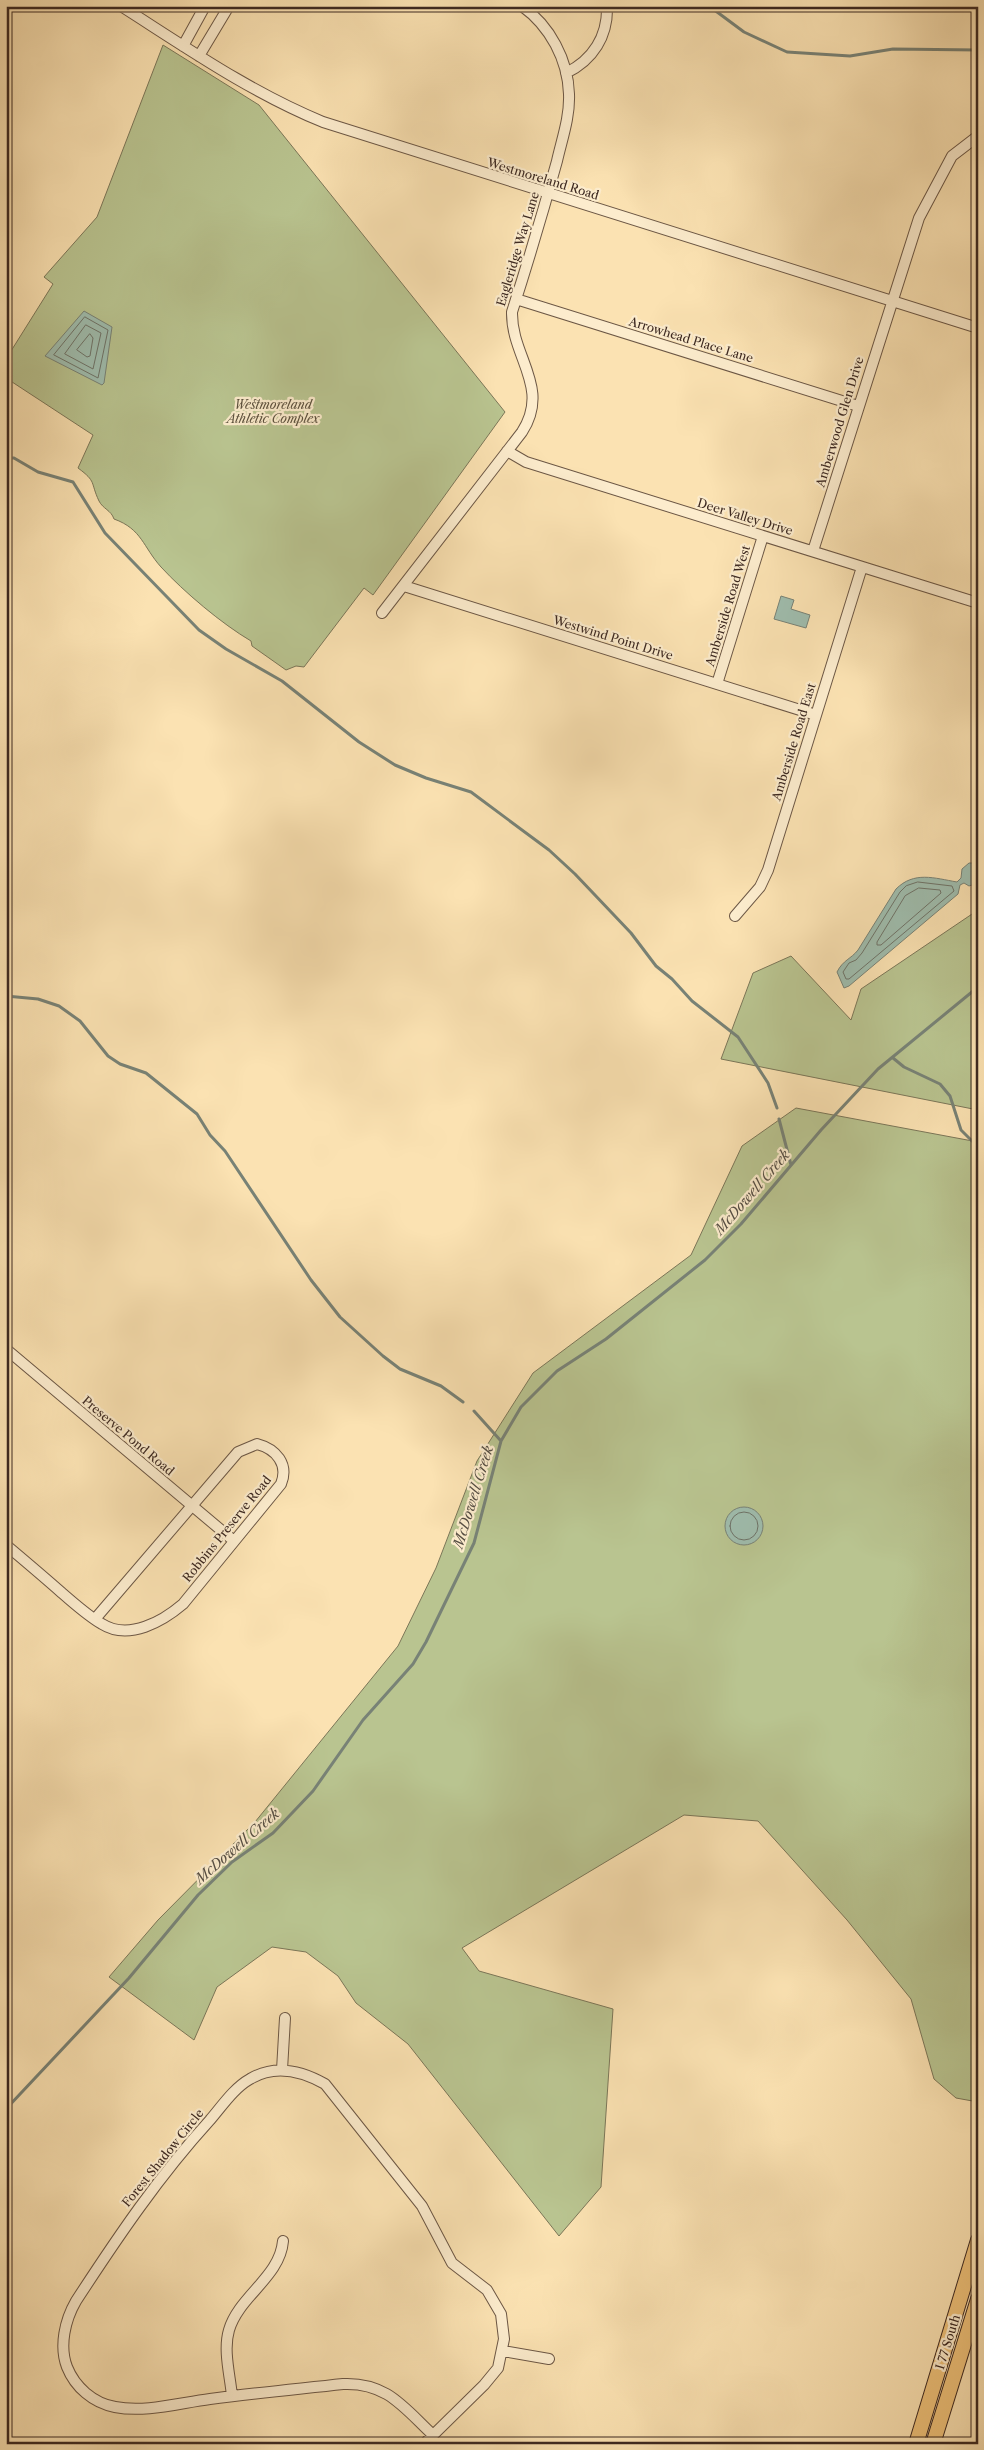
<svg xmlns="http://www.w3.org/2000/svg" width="984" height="2450" font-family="'Libre Caslon Text',serif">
  <rect width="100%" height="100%" fill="#fbe2b2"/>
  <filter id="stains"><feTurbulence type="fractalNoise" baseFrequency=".004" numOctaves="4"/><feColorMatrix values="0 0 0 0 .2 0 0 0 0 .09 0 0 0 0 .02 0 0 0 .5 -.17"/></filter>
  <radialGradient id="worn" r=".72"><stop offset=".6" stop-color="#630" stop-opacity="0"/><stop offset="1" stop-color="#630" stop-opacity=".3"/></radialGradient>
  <!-- green -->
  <path fill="#b9c490" stroke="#7b7658" d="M 163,45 L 259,105 L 505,412 L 373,595 L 364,588 L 304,667 L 296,666 L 286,670 L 252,646 L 251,641 C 222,624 184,592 161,567 C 143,547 142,529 114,519 C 111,510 103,509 99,501 C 90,482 97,482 78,468 L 93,435 L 6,378 L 6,359 L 53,284 L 44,277 L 97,217 Z
    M 978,910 L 978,1110 L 721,1059 L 753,973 L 791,956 L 851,1020 L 861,989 Z
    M 796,1108 L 978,1142 L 978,2102 L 956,2098 L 934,2079 L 911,1999 L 847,1920 L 758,1821 L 684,1815 L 462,1948 L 479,1971 L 613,2009 L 601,2187 L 559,2236 L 408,2044 L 356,2003 L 338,1976 L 306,1952 L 272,1947 L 217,1987 L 194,2040 L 109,1977 L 158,1920 L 255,1822 L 398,1646 L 436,1568 L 477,1461 L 533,1373 L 691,1255 L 742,1146 Z"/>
  <!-- water -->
  <path fill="#9fbdae" stroke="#788276" d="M 84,311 L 112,327 L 104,383 L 102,385 L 45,356 Z
    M 781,596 L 794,600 L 791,609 L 810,615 L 806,628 L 774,619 Z
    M 969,863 L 978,863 L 978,883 L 969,886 L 964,883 L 960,885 L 958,894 L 849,986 L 844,988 L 837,972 C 843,960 851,959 858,950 L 896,889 C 914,871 934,878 957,882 L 961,878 L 962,869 Z
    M725 1526a19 19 0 1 1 38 0a19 19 0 1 1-38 0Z"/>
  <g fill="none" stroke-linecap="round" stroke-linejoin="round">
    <!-- shore -->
    <path stroke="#6e7368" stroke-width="1" d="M 85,317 L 108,330 L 98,378 L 54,355 Z
      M 86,325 L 101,333 L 93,369 L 65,354 Z
      M 90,334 L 93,338 L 90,356 L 87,357 L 77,350 Z
      M 918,882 L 952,886 L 954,891 L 849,979 L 846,979 L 843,972 L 849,963 L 856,960 L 862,953 L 900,892 L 906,886 Z
      M 919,888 L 940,890 L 941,893 L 881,945 L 877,945 L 877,942 L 905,896 Z
      M730 1526a14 14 0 1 1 28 0a14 14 0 1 1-28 0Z"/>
    <!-- stream -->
    <path stroke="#788276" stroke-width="3" d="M 709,6 L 744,32 L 787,52 L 850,56 L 893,49 L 978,50
      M 6,462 L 11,458 L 14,458 L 38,472 L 73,482 L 105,533 L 199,630 L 226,649 L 282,681 L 359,742 L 395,765 L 426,778 L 471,792 L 549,850 L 575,874 L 631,933 L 656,966 L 672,979 L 692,1001 L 738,1037 L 768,1083 L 777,1108
      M 6,996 L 38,999 L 59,1006 L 80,1021 L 108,1056 L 120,1064 L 146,1073 L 197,1114 L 210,1135 L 225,1151 L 311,1280 L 340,1317 L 383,1356 L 400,1369 L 441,1386 L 463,1402
      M 893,1058 L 904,1067 L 940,1084 L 950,1096 L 961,1130 L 978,1147
      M 779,1119 L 791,1165
      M 474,1411 L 501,1441
      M 6,2109 L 129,1978 L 198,1895 L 232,1862 L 273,1833 L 313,1791 L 363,1720 L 413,1664 L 426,1642 L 474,1543 L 501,1441 L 521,1407 L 557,1371 L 606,1339 L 705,1260 L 741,1224 L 821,1130 L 878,1069 L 978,987"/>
    <!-- minor casing -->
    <g stroke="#6c5745" stroke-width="12">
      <path id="minor" d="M 121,6 C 187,48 250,92 323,122 L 978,328
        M 183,46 L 205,6
        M 199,56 L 229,6
        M 566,73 C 593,60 608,36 607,6
        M 516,299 L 858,406
        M 507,451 L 526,462 L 978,603
        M 813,551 L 919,218 L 952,156 L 978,136
        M 404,586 L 816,715
        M 382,613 L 522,432 C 551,387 511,357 512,312 C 528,262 543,212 557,161 C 562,139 570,117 569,94 C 568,60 550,26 522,6
        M 717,684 L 763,536
        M 735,916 L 760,887 L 768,870 L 862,567
        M 6,1349 L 234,1541
        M 6,1545 C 25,1561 44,1577 62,1593 C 75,1604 88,1616 102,1624 C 129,1641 163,1621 183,1604 L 281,1484 C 289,1464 276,1449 257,1444 L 238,1452 L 95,1619
        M 282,2070 L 285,2018
        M 503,2351 L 549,2359
        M 232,2396 C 230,2375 223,2350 229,2330 C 239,2296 280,2277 283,2241
        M 424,2444 L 484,2385 L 498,2368 L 504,2339 L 501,2314 L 487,2290 L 452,2263 L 422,2206 L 325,2084 C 302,2071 275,2064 250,2079 C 234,2088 222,2106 210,2120 C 159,2176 117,2238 76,2301 C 65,2320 59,2346 67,2367 C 75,2387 93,2403 115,2407 C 145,2413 179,2403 210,2399 C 254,2393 298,2389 343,2384 C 387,2382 404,2408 433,2435"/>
    </g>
    <!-- highway casing -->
    <g stroke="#3d2921" stroke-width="16">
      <path id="highway" d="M 916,2444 L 978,2240
        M 933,2444 L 978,2299"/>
    </g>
    <!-- minor -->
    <use href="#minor" stroke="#fceccd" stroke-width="10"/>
    <!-- highway -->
    <use href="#highway" stroke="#eec179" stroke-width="14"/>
  </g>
  <g text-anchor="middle" stroke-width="4.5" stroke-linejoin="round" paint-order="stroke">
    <!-- street labels -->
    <g font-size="12" fill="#3d2921" stroke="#fceccd">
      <text transform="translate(543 179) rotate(17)" y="4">Westmoreland Road</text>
      <text transform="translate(518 249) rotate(-73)" y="4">Eagleridge Way Lane</text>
      <text transform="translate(691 340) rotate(17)" y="4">Arrowhead Place Lane</text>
      <text transform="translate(840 422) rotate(-73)" y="4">Amberwood Glen Drive</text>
      <text transform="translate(745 517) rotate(17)" y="4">Deer Valley Drive</text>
      <text transform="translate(728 606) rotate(-73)" y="4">Amberside Road West</text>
      <text transform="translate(613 638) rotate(17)" y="4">Westwind Point Drive</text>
      <text transform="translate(794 742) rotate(-73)" y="4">Amberside Road East</text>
      <text transform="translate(128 1436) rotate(40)" y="4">Preserve Pond Road</text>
      <text transform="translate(227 1529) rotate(-51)" y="4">Robbins Preserve Road</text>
      <text transform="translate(163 2158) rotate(-51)" y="4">Forest Shadow Circle</text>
      <text transform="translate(948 2342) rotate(-73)" y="4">I 77 South</text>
    </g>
    <!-- park labels -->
    <g font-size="12" font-style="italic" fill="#5c503d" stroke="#fceccd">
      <text x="273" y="409">Westmoreland<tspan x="273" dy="14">Athletic Complex</tspan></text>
    </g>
    <!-- water labels -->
    <g font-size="14" font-style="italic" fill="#564e44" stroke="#fceccd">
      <text transform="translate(752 1192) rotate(-49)" y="5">McDowell Creek</text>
      <text transform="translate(473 1497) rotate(-73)" y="5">McDowell Creek</text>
      <text transform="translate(237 1846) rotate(-41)" y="5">McDowell Creek</text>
    </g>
  </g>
  <!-- margin -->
  <rect width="984" height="2450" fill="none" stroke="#fbe2b2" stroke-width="25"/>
  <rect x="8" y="8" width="969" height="2435" fill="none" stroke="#3d2921" stroke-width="2.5"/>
  <rect x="12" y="12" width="959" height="2425" fill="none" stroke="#3d2921"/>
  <rect width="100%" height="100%" filter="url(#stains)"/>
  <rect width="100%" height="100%" fill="url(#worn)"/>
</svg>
